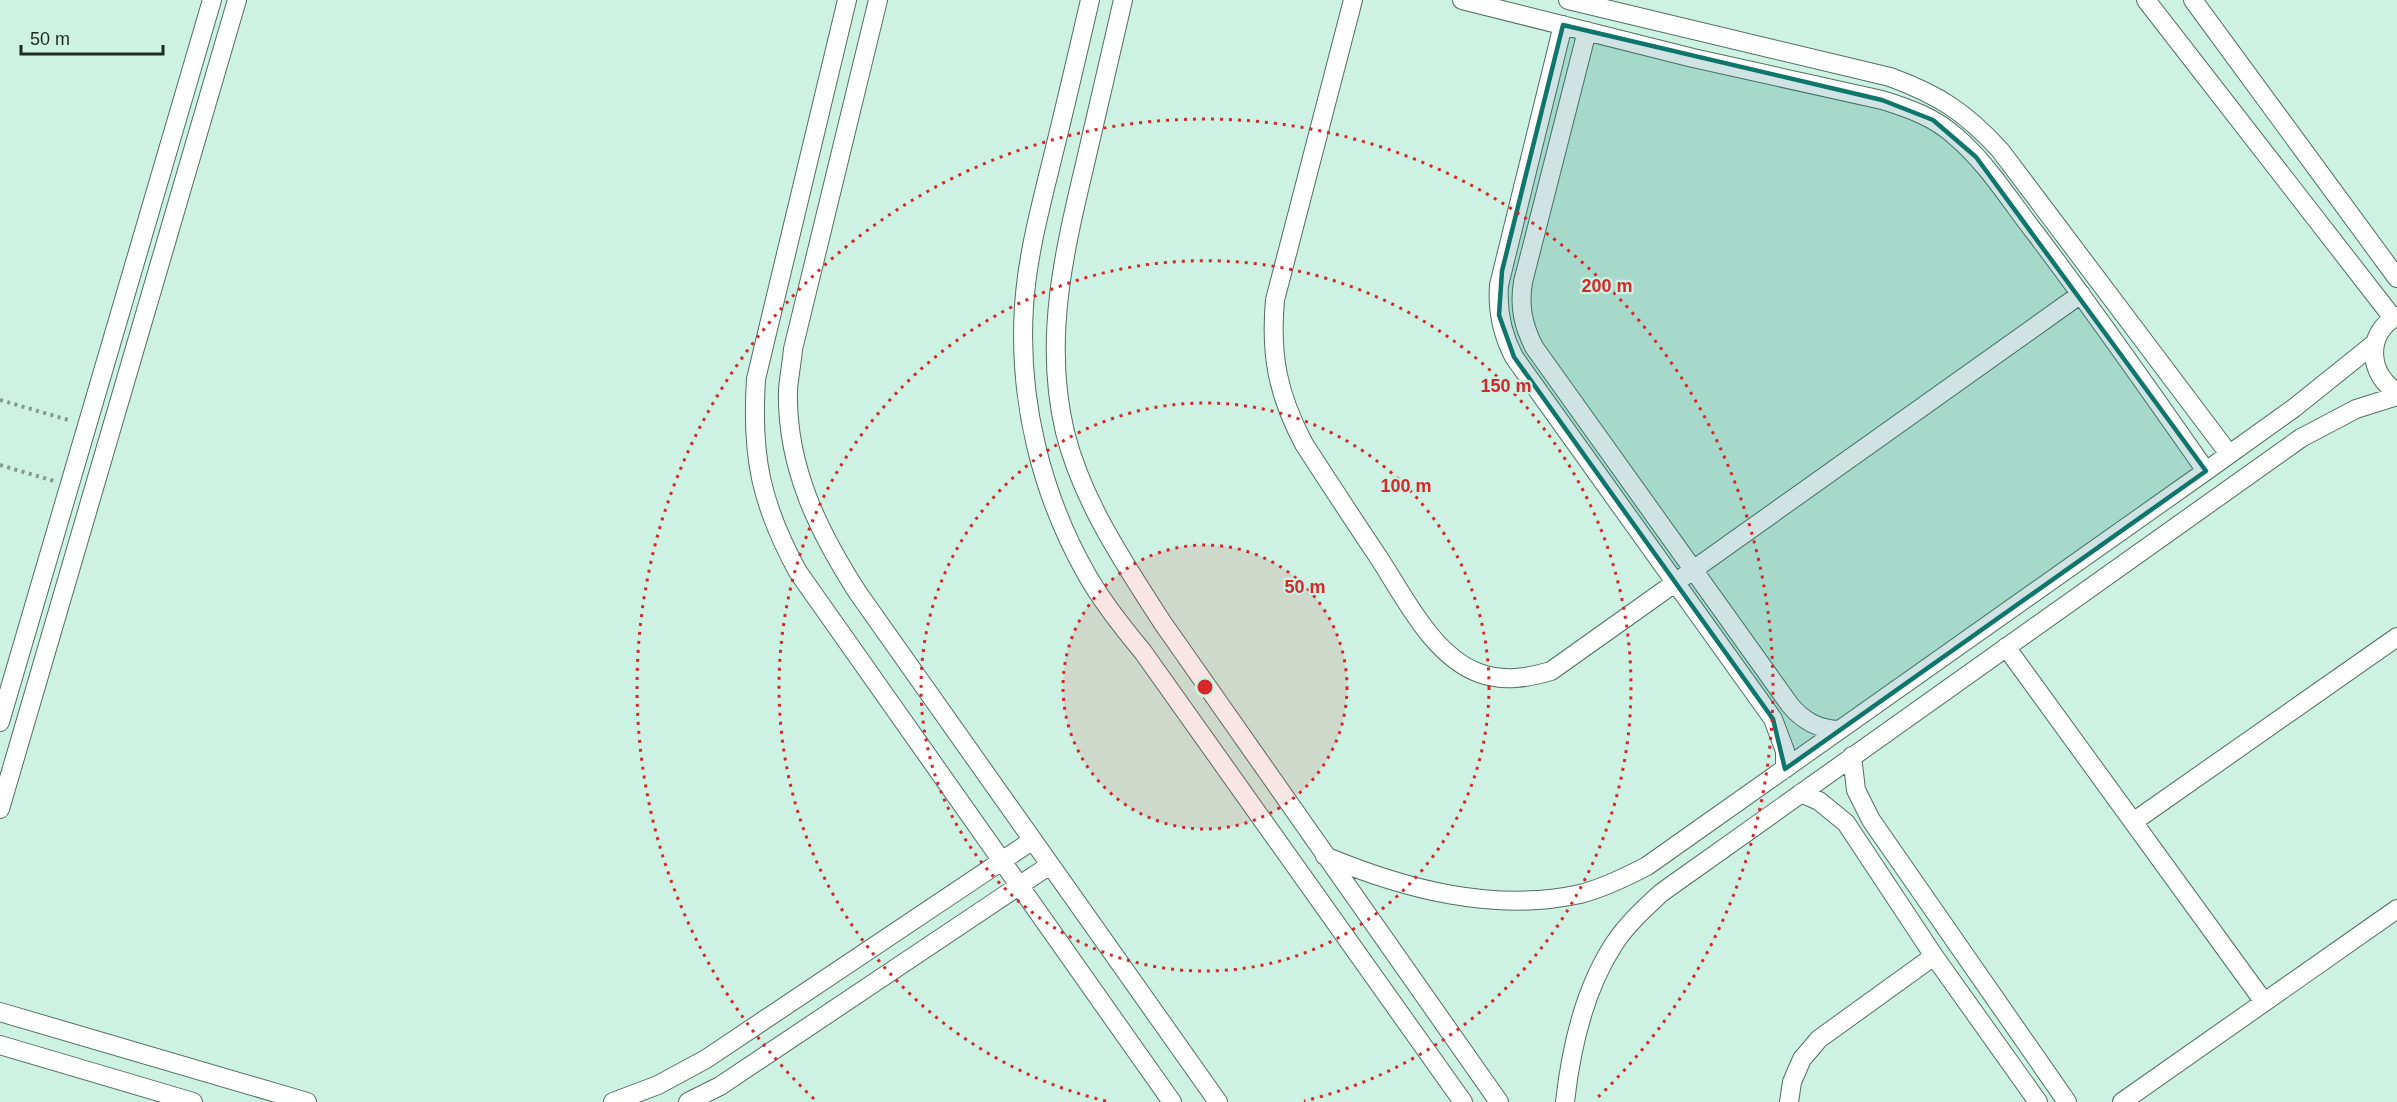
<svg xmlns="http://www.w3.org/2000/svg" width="2397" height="1102" font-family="Helvetica,sans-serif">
  <rect width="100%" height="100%" fill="#cdf2e3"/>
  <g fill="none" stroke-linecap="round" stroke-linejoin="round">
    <!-- street casing -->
    <g stroke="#4f6f63" stroke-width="20">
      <path id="street" d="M 847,0 L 756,379 C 751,457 761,504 798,572 L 1172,1102
        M 878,0 L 793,349 C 792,362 789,376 788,390 C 786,466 818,531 858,593 L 1218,1102
        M 1090,0 C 1077,56 1064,112 1050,168 C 1039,213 1027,259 1024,306 C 1018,400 1041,494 1087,575 C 1103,603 1123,628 1143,652 L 1463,1102
        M 1123,0 C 1110,55 1098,109 1085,164 C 1064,252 1043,341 1065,432 C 1082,501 1124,563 1162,622 L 1499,1102
        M 1353,0 L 1275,300 C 1270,356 1278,395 1304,444 C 1328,481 1352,518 1377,555 C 1403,594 1432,656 1479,673 C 1503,682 1527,678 1551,671 L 2081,294
        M 1462,0 L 1693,58 L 1882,100 C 1908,108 1934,117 1955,136 C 1987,163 2010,201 2036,234 C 2095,312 2150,391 2206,471
        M 1568,0 L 1890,77 C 1939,95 1965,112 2000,150 L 2229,454
        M 2146,0 L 2393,318
        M 2193,0 L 2397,278
        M 1563,25 L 1499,285 C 1497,312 1502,334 1514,357 L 1773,719 L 1785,751 L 1785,769
        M 1587,31 L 1523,282 C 1519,306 1523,325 1534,347 L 1790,705 C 1803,721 1818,729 1839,730
        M 2397,316 C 2365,333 2368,375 2397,392
        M 2006,647 L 2264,1002
        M 0,722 L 212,0
        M 1852,756 L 1856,790 L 1871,820 L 2067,1102
        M 1801,793 L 1819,801 L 1846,823 L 1934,956 L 2038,1102
        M 0,809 L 237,0
        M 2133,822 L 2397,637
        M 1325,856 C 1404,889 1494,913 1580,894 C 1604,888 1626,877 1647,866 L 2206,471 L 2294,408 L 2375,343
        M 0,1012 L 307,1102
        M 0,1045 L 193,1102
        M 613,1102 L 658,1085 L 706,1059 L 1033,840
        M 688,1102 L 720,1086 L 1050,865
        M 1565,1102 C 1571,1048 1584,990 1614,944 C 1627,924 1644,909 1661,893 L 2301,438 L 2356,409 L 2397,396
        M 1789,1102 L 1792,1082 L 1802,1059 L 1819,1039 L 1934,956
        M 2122,1102 L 2397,909"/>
    </g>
    <!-- path -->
    <path stroke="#809b91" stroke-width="4" stroke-dasharray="3 4.5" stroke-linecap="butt" d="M 0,400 L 72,421
      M 0,465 L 54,481"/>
    <!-- street -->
    <use href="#street" stroke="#fff" stroke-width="18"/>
  </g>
  <!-- marked area -->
  <path fill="#0f766e" fill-opacity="0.2" stroke="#0f766e" stroke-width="4.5" stroke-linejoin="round" d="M 1563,25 L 1882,100 L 1933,120 L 1976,157 L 2206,471 L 1785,769 L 1773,719 L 1514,357 L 1499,315 L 1502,271 Z"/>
  <!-- distance rings -->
  <circle cx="1205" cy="687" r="142" fill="#d62828" fill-opacity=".12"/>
  <g fill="none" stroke="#d62828" stroke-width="3" stroke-dasharray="3 6">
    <circle cx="1205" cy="687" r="142"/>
    <circle cx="1205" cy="687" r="284"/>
    <path d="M1106 1101A426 426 0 1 1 1304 1101"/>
    <path d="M814 1099A568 568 0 1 1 1596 1099"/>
  </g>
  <circle cx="1205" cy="687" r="9" fill="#d62828" stroke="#cdf2e3" stroke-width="3"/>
  <g font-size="18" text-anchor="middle" font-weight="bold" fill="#d62828" stroke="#cdf2e3" stroke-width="4.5" stroke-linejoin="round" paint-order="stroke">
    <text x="1607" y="292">200 m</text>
    <text x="1506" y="392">150 m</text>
    <text x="1406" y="492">100 m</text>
    <text x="1305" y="593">50 m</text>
  </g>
  <!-- scale -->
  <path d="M21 45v9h142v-9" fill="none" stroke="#1c2a25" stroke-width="3"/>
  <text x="30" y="45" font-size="18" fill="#1c2a25" stroke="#cdf2e3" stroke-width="4.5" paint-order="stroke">50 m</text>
</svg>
